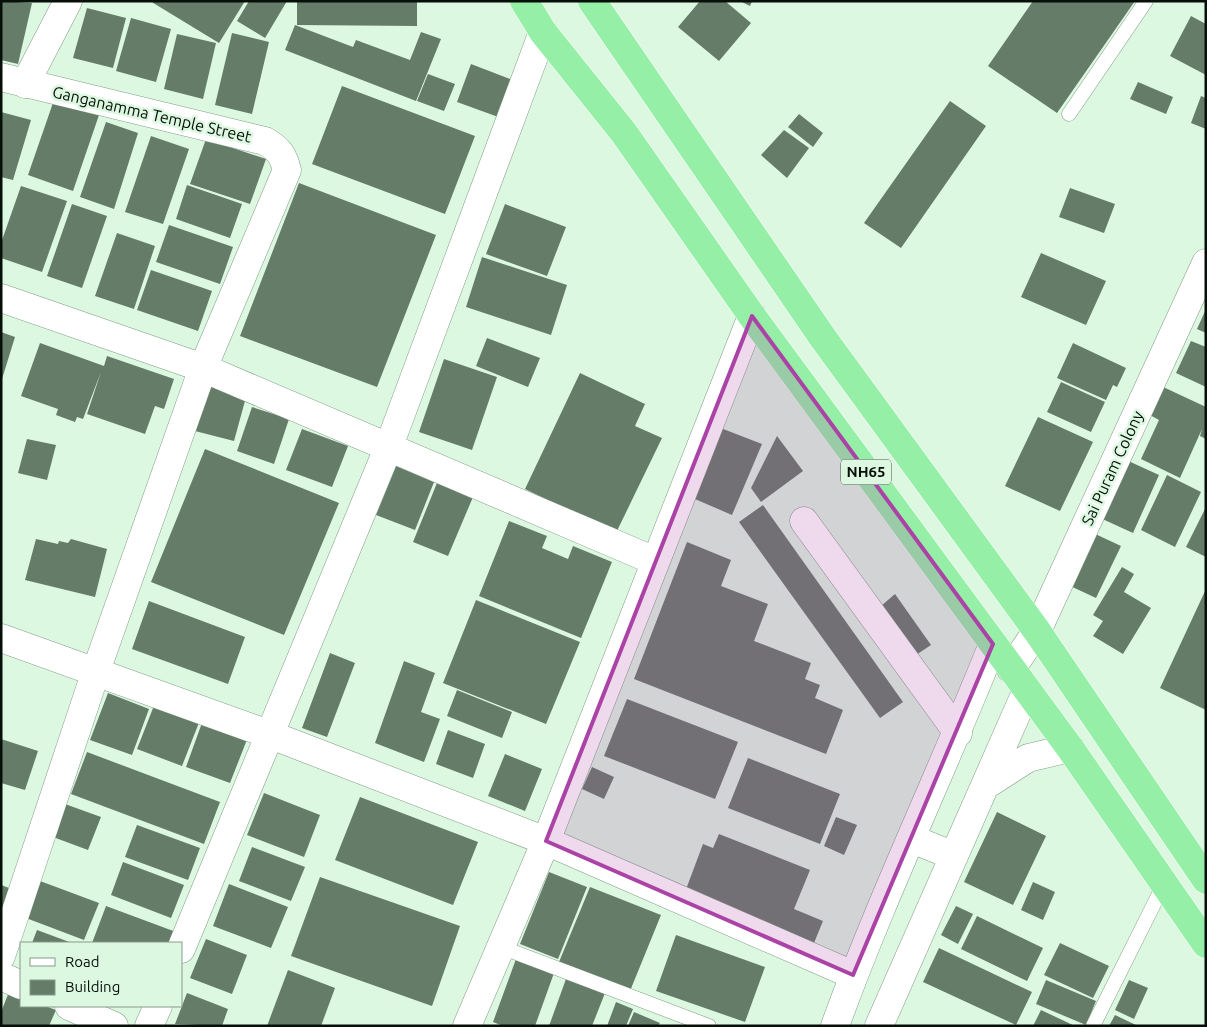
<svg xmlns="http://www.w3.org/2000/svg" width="1207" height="1027" font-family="Ubuntu,sans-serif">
  <rect width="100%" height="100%" fill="#ddf8e1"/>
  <!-- building -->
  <path fill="#647c68" d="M 1,1 L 32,3 L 18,64 L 1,60 Z
    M 150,1 L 245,1 L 219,43 Z
    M 249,1 L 287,1 L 265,38 L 237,21 Z
    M 297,1 L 417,1 L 417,26 L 297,25 Z
    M 700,1 L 725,1 L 751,23 L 719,61 L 678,27 Z
    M 740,1 L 752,1 L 750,6 Z
    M 1033,1 L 1135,1 L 1057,113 L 988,66 Z
    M 87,8 L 126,18 L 113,68 L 73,58 Z
    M 1191,16 L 1206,24 L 1206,75 L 1170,56 Z
    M 131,18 L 171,29 L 156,82 L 116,71 Z
    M 295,25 L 353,47 L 356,40 L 410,60 L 421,32 L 441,39 L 416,101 L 285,50 Z
    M 232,33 L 269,42 L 252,114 L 215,105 Z
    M 177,34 L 216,43 L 203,99 L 164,89 Z
    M 471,64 L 515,81 L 501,118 L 457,102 Z
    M 428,74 L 455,84 L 444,111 L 417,101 Z
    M 1138,82 L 1173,97 L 1166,114 L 1130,99 Z
    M 342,86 L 475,136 L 445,214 L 312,164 Z
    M 1201,96 L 1206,98 L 1206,129 L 1191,123 Z
    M 54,100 L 99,115 L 73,191 L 28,175 Z
    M 950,101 L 986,126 L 901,248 L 864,223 Z
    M 1,112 L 31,120 L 13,180 L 1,177 Z
    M 799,114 L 823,133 L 813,147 L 788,127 Z
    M 106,122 L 138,133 L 114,209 L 80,197 Z
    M 784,130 L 809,148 L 787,178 L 761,155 Z
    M 151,136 L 189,149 L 163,224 L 125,212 Z
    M 206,139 L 266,159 L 250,204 L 190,184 Z
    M 299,183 L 436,235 L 377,387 L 240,336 Z
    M 187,185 L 242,204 L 230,238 L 176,219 Z
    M 21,186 L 67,201 L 42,272 L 1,258 L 1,243 Z
    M 1070,188 L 1115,204 L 1104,233 L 1059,217 Z
    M 72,204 L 107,216 L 82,288 L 47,276 Z
    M 505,204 L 566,227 L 547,276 L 486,254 Z
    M 169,225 L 233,247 L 220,284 L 156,262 Z
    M 117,233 L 155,246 L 134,309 L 95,296 Z
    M 1041,253 L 1106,281 L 1086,325 L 1021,297 Z
    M 482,257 L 567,285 L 551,335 L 466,307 Z
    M 151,270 L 212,291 L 198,331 L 137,310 Z
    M 1206,309 L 1206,333 L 1197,329 Z
    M 1,332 L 15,337 L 2,379 L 1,379 Z
    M 487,338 L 540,358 L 528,387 L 476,366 Z
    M 1191,341 L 1206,347 L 1206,387 L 1176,373 Z
    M 40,343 L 104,366 L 107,356 L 174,379 L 164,409 L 155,406 L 145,434 L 87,414 L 101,372 L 83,419 L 77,417 L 75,422 L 56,415 L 58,409 L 21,396 Z
    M 1073,343 L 1126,368 L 1117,387 L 1113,385 L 1106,400 L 1057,378 Z
    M 444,359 L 497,377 L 472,450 L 419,432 Z
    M 580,373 L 645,404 L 635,426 L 662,438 L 616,533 L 525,489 Z
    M 209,379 L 248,390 L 234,441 L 195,431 Z
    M 1061,382 L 1105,402 L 1091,432 L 1047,412 Z
    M 1161,386 L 1206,407 L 1206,439 L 1200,436 L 1202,429 L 1180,478 L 1141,459 L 1159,420 L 1148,414 Z
    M 252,407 L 289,419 L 274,464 L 237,451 Z
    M 1038,417 L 1093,442 L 1060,511 L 1005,486 Z
    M 718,427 L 762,444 L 732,515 L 688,496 Z
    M 302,429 L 348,446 L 332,487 L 286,470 Z
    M 777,436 L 803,471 L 761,502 L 751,488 Z
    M 27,439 L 56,445 L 47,480 L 18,473 Z
    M 205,449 L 339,503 L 284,635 L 151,582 Z
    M 1124,459 L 1159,475 L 1133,533 L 1098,517 Z
    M 396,466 L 434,482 L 415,530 L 376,515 Z
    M 1167,475 L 1201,492 L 1175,547 L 1141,530 Z
    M 437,483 L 473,497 L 448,556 L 413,542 Z
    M 763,505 L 903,702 L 880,718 L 739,522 Z
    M 1206,507 L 1206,557 L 1186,547 Z
    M 509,521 L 547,536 L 542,548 L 568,559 L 573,546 L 612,562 L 581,638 L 479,596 Z
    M 1091,532 L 1121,546 L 1096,598 L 1066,584 Z
    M 36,539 L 58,544 L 59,541 L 68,543 L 71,539 L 107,549 L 95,597 L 25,580 Z
    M 687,542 L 731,560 L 721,586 L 768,604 L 754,641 L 811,663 L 805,679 L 820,685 L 815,698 L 843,710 L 826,754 L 634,679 Z
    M 1122,567 L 1134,574 L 1124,592 L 1151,608 L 1123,654 L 1093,636 L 1103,621 L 1093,615 Z
    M 1206,589 L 1206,710 L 1160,688 Z
    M 895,594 L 931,645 L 916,655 L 881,606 Z
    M 476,600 L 580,642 L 546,724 L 443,683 Z
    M 149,601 L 245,637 L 228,684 L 132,649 Z
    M 330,653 L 355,663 L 327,737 L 302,728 Z
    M 404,661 L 435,673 L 421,712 L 440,719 L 424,762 L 375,743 Z
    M 457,690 L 512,712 L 502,738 L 447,716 Z
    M 108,693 L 149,709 L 132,755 L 90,740 Z
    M 627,699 L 738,742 L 715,799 L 604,756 Z
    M 155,703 L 200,720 L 182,766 L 137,749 Z
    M 203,720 L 248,737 L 230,783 L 186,767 Z
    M 448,730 L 485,744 L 473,778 L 436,764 Z
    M 1,739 L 38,751 L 25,790 L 1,783 Z
    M 87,752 L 220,802 L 204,844 L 71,794 Z
    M 505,754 L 542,769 L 525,811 L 488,796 Z
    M 748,758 L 840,794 L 820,844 L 728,808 Z
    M 592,767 L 614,777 L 604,799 L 582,789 Z
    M 264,793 L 320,815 L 304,857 L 247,835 Z
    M 360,797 L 478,842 L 453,905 L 335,860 Z
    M 65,804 L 101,817 L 88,850 L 53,837 Z
    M 997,812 L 1046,836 L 1013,905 L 964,882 Z
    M 836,817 L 857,825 L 844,855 L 824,846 Z
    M 137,825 L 200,848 L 188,880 L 125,857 Z
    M 719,834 L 810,870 L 794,909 L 823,921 L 814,943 L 685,892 L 703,844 L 713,848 Z
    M 252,847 L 305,867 L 291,901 L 239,881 Z
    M 123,862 L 184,885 L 171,918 L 111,895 Z
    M 549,872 L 587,887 L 558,959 L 520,944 Z
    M 320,877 L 460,926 L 432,1006 L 291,956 Z
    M 40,881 L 99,903 L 84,940 L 26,918 Z
    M 1033,882 L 1055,892 L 1043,920 L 1021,910 Z
    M 229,884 L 288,907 L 271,948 L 213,926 Z
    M 1,885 L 9,888 L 2,910 L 1,909 Z
    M 590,887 L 661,915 L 630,991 L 559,962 Z
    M 106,906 L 176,932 L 172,943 L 92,943 Z
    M 956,906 L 973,914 L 958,944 L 941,935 Z
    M 977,916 L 1043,948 L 1027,981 L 961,949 Z
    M 37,930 L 72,943 L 32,943 Z
    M 676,935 L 765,967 L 745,1022 L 656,991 Z
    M 206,939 L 247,955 L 232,994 L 190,978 Z
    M 1060,943 L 1109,966 L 1093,998 L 1044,975 Z
    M 939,948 L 1032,992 L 1016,1025 L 923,982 Z
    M 516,959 L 554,973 L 535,1026 L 503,1026 L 493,1022 Z
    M 288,970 L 335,988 L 321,1026 L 267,1026 Z
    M 566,979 L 605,993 L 592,1026 L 549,1026 Z
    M 1046,980 L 1096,1001 L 1086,1025 L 1036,1004 Z
    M 1129,980 L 1148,988 L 1134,1019 L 1115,1010 Z
    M 9,992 L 21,997 L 21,1006 L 45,1006 L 56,1010 L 49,1026 L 1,1026 L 1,1012 Z
    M 187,993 L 228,1009 L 222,1026 L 175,1024 Z
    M 616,1002 L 633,1009 L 626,1026 L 607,1026 Z
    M 1041,1010 L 1075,1026 L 1033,1026 Z
    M 634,1012 L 660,1023 L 658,1026 L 628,1026 Z
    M 1115,1015 L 1138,1026 L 1109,1026 Z"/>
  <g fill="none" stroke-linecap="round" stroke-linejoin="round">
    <!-- lane casing -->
    <g stroke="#829b86" stroke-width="15">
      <path id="lane" d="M 1069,114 L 1146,1
        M 501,947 L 709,1026
        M 1093,1026 L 1164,884"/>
    </g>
    <!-- street casing -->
    <g stroke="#829b86" stroke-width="29">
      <path id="street" d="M 1,77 L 265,141 C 279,149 283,155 287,170 L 203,368 L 96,671 L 1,956
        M 25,84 L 68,1
        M 1,298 L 203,368 L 655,561
        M 804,521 L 958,733
        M 1,638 L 271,735 L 546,841 L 853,975
        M 1011,669 L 1037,631 L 1206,263
        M 181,949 L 389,446 L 543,32
        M 1,976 L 21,985
        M 69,1006 L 114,1026
        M 149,1026 L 158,1006
        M 467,1026 L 546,841 L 752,316"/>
    </g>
    <!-- secondary casing -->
    <g stroke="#829b86" stroke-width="29">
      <path id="secondary" d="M 986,785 L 1028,758 L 1070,748
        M 912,839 L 954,856
        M 835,1026 C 882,896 942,772 993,644
        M 879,1026 L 1027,690"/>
    </g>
    <!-- highway casing -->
    <g stroke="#fff" stroke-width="29">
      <path id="highway" d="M 524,1 L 543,32 L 624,133 L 752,316 L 1070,748 L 1206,944
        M 592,1 L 823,338 L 1037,631 L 1206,880"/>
    </g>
    <!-- lane -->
    <use href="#lane" stroke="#fff" stroke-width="14"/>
    <!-- street -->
    <use href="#street" stroke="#fff" stroke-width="28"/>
    <!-- secondary -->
    <use href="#secondary" stroke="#fff" stroke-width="28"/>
    <!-- highway -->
    <use href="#highway" stroke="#95efa7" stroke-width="28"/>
  </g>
  <!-- marked area -->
  <path fill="#ab43a6" fill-opacity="0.2" stroke="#ab43a6" stroke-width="4" stroke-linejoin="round" d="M 752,316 L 993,644 L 853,975 L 546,841 Z"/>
  <g text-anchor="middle" stroke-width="5" stroke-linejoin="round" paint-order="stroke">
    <!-- shield labels -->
    <rect fill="#ddf8e1" stroke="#465549" stroke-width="1" x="841" y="459.5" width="50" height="25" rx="4"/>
    <g font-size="15" font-weight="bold" fill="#060f08">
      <text x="866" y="477">NH65</text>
    </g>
    <!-- street labels -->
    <g font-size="16" fill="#060f08" stroke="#ddf8e1">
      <text transform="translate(152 114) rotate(13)" y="6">Ganganamma Temple Street</text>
      <text transform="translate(1112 468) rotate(-65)" y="6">Sai Puram Colony</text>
    </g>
  </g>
  <!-- border -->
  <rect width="1207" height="1027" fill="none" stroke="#060f08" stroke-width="5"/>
  <!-- legend -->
  <rect x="20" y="942" width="162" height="65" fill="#ddf8e1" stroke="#879b8a"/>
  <rect x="30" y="958" width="25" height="8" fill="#ffffff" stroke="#879b8a"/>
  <text x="65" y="967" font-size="15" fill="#060f08">Road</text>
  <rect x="30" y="980" width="25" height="15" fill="#647c68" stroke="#879b8a"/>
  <text x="65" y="992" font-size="15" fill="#060f08">Building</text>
</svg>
